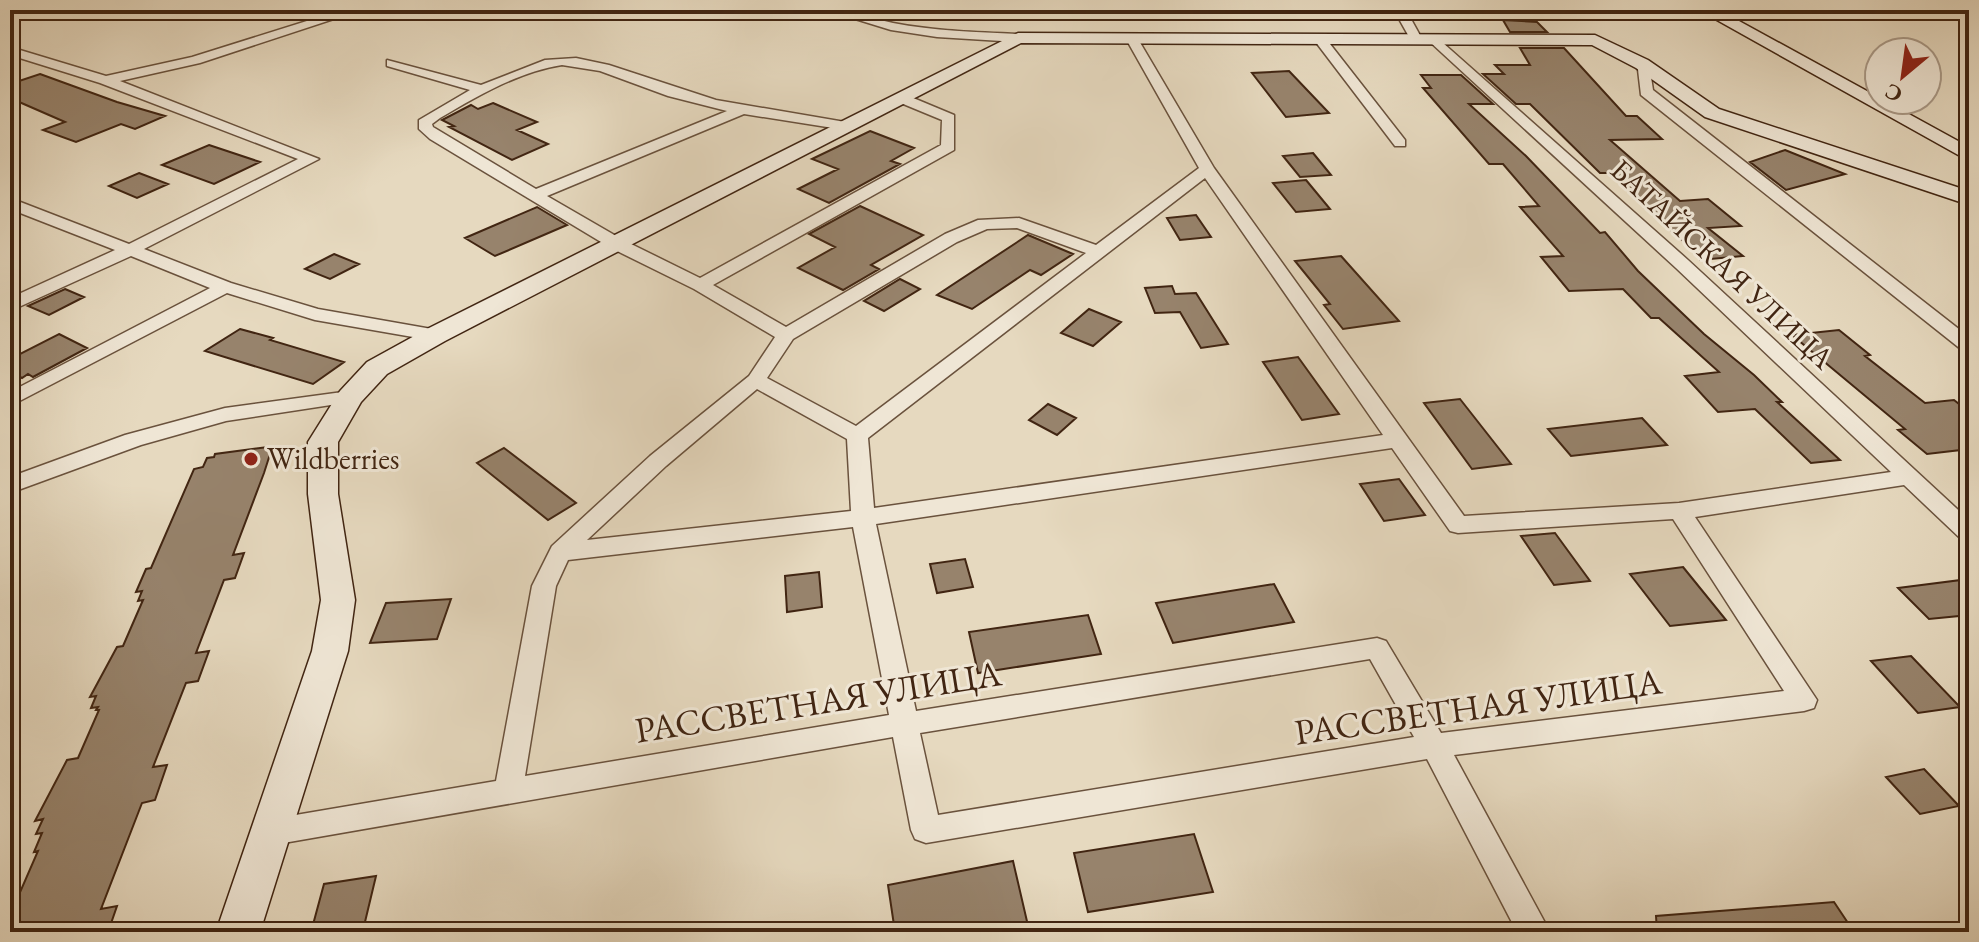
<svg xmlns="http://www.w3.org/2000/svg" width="1979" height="942" font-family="'EB Garamond',serif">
  <rect width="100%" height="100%" fill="#e6d9bf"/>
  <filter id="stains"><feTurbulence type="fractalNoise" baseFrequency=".0025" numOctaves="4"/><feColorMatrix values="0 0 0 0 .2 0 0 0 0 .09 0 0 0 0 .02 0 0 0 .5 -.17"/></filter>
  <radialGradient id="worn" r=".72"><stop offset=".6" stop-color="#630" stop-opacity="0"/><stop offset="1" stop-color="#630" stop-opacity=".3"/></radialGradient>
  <!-- building -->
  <path fill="#97836c" stroke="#412512" stroke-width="2" d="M 1503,20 L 1537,22 L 1547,32 L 1510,32 Z
    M 1520,48 L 1564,48 L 1626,116 L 1637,116 L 1662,139 L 1610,140 L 1680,201 L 1708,199 L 1741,226 L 1708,228 L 1743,256 L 1700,260 L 1700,256 L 1664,224 L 1666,224 L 1610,173 L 1600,173 L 1530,104 L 1516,104 L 1483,74 L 1504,74 L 1495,65 L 1530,65 Z
    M 1289,71 L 1329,113 L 1286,117 L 1252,73 Z
    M 40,74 L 117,102 L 165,116 L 135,129 L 121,124 L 76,142 L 43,130 L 65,122 L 10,98 L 10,84 Z
    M 1421,75 L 1461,75 L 1493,104 L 1469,104 L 1526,156 L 1600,233 L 1605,232 L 1638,271 L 1704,334 L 1754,375 L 1782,402 L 1777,402 L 1840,460 L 1811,463 L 1755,409 L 1718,412 L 1685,376 L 1719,372 L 1659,318 L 1651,318 L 1623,289 L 1569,291 L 1541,257 L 1563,256 L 1520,207 L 1539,206 L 1503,164 L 1489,164 L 1423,88 L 1431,88 Z
    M 493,103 L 537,122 L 517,130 L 548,144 L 512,160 L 449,127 L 454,126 L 442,120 L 471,105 L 478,109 Z
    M 870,131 L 914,148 L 891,161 L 900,164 L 829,203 L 798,189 L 838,169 L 812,159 Z
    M 209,145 L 260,162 L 214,184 L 162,165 Z
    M 1785,150 L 1845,174 L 1786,190 L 1750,162 Z
    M 1313,153 L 1331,175 L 1300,177 L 1283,156 Z
    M 139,173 L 168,184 L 137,198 L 109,186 Z
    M 1306,180 L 1330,209 L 1296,212 L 1273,183 Z
    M 860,206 L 923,235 L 871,265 L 879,269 L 843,290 L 798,268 L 835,247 L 809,234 Z
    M 537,207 L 567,225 L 495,256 L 465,238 Z
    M 1196,215 L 1211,237 L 1180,240 L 1167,218 Z
    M 1028,235 L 1073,254 L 1041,275 L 1030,270 L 972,309 L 937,295 Z
    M 334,254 L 359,264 L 330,279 L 305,269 Z
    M 1341,256 L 1399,321 L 1343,329 L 1324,305 L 1330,304 L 1295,261 Z
    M 900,279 L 920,289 L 884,311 L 864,301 Z
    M 1172,286 L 1175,294 L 1196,293 L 1228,344 L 1201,348 L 1180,312 L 1155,313 L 1145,288 Z
    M 65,289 L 84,297 L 49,315 L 28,306 Z
    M 1089,309 L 1121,322 L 1093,346 L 1061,333 Z
    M 240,329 L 273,338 L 270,340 L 344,362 L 313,384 L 205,351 Z
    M 1839,330 L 1870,355 L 1865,356 L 1925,403 L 1954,400 L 1969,412 L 1969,449 L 1927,454 L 1898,430 L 1905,429 L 1792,335 Z
    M 59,334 L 87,348 L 33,377 L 28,374 L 22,378 L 10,372 L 10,359 Z
    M 1298,357 L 1339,414 L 1302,420 L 1263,362 Z
    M 1460,399 L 1511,464 L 1472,469 L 1424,403 Z
    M 1048,404 L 1076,418 L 1057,435 L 1029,420 Z
    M 1642,418 L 1667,445 L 1571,456 L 1548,429 Z
    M 268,447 L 272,448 L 264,473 L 233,555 L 244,553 L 235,578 L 224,580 L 196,653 L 209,651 L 198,681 L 186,683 L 153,767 L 167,765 L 155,800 L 142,803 L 101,909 L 117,906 L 108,932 L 10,932 L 10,899 L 18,897 L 38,851 L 34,852 L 42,833 L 36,834 L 43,819 L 35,821 L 67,760 L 78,758 L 99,710 L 96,710 L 98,707 L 91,708 L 96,696 L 90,697 L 117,647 L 123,646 L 143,600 L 138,601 L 142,591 L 136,592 L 146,569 L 151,568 L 194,469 L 203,467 L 207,458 L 214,457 L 215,454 Z
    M 504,448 L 576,503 L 548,520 L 477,463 Z
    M 1399,479 L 1425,515 L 1384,521 L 1360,484 Z
    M 1555,533 L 1590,581 L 1554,585 L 1521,536 Z
    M 965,559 L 973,587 L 937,593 L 930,564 Z
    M 1683,567 L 1726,620 L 1670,626 L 1630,574 Z
    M 819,572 L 822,607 L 787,612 L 785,576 Z
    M 1969,579 L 1969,615 L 1929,619 L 1898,588 Z
    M 1274,584 L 1294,622 L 1173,643 L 1156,603 Z
    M 451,599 L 437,639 L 370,643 L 386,603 Z
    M 1088,615 L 1101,654 L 978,673 L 969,632 Z
    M 1911,656 L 1960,707 L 1918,713 L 1871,661 Z
    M 1924,769 L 1959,806 L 1920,814 L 1886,777 Z
    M 1194,834 L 1213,892 L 1088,912 L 1074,853 Z
    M 1013,861 L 1029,930 L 895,932 L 888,885 Z
    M 376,876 L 364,926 L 311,932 L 324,884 Z
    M 1834,902 L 1854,932 L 1657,932 L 1656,916 Z"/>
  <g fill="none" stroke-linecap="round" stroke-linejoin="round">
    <!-- street casing -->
    <g stroke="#6a523d" stroke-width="3">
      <path id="street" d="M 342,10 L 361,10 L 200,63 L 120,81 L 319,159 L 144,249 L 231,283 L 318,309 L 443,331 L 446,335 L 443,339 L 436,341 L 315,320 L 227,293 L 10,406 L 10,392 L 210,288 L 131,256 L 10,311 L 10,298 L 115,250 L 10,209 L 10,198 L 129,244 L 298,159 L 100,83 L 10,55 L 10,47 L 106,76 L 192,57 Z
        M 826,10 C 850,10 870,18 893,23 C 934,31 976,32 1018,34 L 1024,38 L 1018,42 L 937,37 L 891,30 Z
        M 1394,10 L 1406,10 L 1422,39 L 1420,42 L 1412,42 Z
        M 1127,34 L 1135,34 L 1214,168 L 1464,516 L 1679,503 L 1891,472 L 1676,268 L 1430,42 L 1430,36 L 1434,35 L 1688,260 L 1969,520 L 1969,541 L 1961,539 L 1904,485 L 1695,517 L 1817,700 L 1814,708 L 1804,711 L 1454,755 L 1550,932 L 1517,932 L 1427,759 L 926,843 L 915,839 L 911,830 L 893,737 L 272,845 L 261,842 L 257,832 L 261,822 L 272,819 L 496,781 L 532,586 L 552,546 L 650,456 L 749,376 L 775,337 L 694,289 L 611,248 L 430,139 L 419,129 L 419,120 L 470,90 L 387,66 L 387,60 L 481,85 L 545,60 L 576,58 L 609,65 L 716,100 L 851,123 L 853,126 L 846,130 L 744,114 L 547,196 L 623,240 L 700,278 L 941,145 L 942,120 L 896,101 L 896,95 L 906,95 L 954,115 L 954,150 L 713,285 L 786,327 L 945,234 L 978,220 L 1019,218 L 1096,245 L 1199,168 L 1125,37 ZM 562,65 L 600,71 L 668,96 L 727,111 L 536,189 L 433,127 L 432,124 L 440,118 C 477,96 518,72 562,65 ZM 1205,178 L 1383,435 L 874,508 L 868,438 ZM 1017,228 L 1086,253 L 856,426 L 767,378 L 793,339 L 957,242 L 987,229 ZM 757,389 L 847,439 L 851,511 L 587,540 L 666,466 ZM 1392,448 L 1450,531 L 1458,533 L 1673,519 L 1784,691 L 1441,733 L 1386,641 L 1377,638 L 916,711 L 876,524 ZM 853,527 L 889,715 L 525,776 L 556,586 L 568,560 ZM 1370,659 L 1414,737 L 938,815 L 920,733 Z
        M 1315,35 L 1323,35 L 1405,140 L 1405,146 L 1395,146 L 1315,41 Z
        M 1637,61 L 1649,64 L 1653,90 L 1969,337 L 1969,352 L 1962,350 L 1641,95 Z
        M 350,391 L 360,397 L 357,401 L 226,421 L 141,445 L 10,493 L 10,477 L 125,435 L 225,408 Z"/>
    </g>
    <!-- secondary casing -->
    <g stroke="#412512" stroke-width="3">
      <path id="secondary" d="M 1699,10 L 1719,10 L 1969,147 L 1969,161 Z
        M 1018,33 L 1595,35 L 1648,60 L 1719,109 L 1969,191 L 1969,205 L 1705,117 L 1636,68 L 1592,45 L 1021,43 L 445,341 L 387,374 L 361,402 L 338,442 L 338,494 L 355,600 L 348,651 L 260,932 L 216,932 L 312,651 L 321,600 L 308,494 L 308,442 L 340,391 L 367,362 L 427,329 Z"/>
    </g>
    <!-- street -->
    <use href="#street" fill="#efe6d5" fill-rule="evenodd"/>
    <!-- secondary -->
    <use href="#secondary" fill="#efe6d5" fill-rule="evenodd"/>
  </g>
  <!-- markers -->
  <circle fill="#8f2418" stroke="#efe6d5" stroke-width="3" cx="251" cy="459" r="8"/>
  <g text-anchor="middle" stroke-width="6" stroke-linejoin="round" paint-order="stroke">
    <!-- street labels -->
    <g font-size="30" fill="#412512" stroke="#efe6d5">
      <text transform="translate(1722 264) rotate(43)" y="10">БАТАЙСКАЯ УЛИЦА</text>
    </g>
    <!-- poi labels -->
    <g font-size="30" fill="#412512" stroke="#efe6d5" text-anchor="start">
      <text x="267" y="469">Wildberries</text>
    </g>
    <!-- near-street labels -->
    <g font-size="36" fill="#412512" stroke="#efe6d5">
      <text transform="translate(818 701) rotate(-9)" y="13">РАССВЕТНАЯ УЛИЦА</text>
      <text transform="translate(1478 706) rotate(-8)" y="13">РАССВЕТНАЯ УЛИЦА</text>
    </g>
  </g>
  <!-- margin -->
  <rect width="1979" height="942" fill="none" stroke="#e6d9bf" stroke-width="40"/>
  <rect x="12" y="12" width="1955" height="918" fill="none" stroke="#412512" stroke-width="4"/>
  <rect x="20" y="20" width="1939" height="902" fill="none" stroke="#412512" stroke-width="2"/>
  <!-- north arrow -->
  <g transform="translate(1903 76) rotate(209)"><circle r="38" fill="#efe6d5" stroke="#a99987" stroke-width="2"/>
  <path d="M0-6L14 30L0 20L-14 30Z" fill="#8f2418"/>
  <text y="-12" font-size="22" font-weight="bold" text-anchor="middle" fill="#412512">С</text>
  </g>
  <rect width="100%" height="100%" filter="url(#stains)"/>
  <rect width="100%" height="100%" fill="url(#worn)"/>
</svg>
